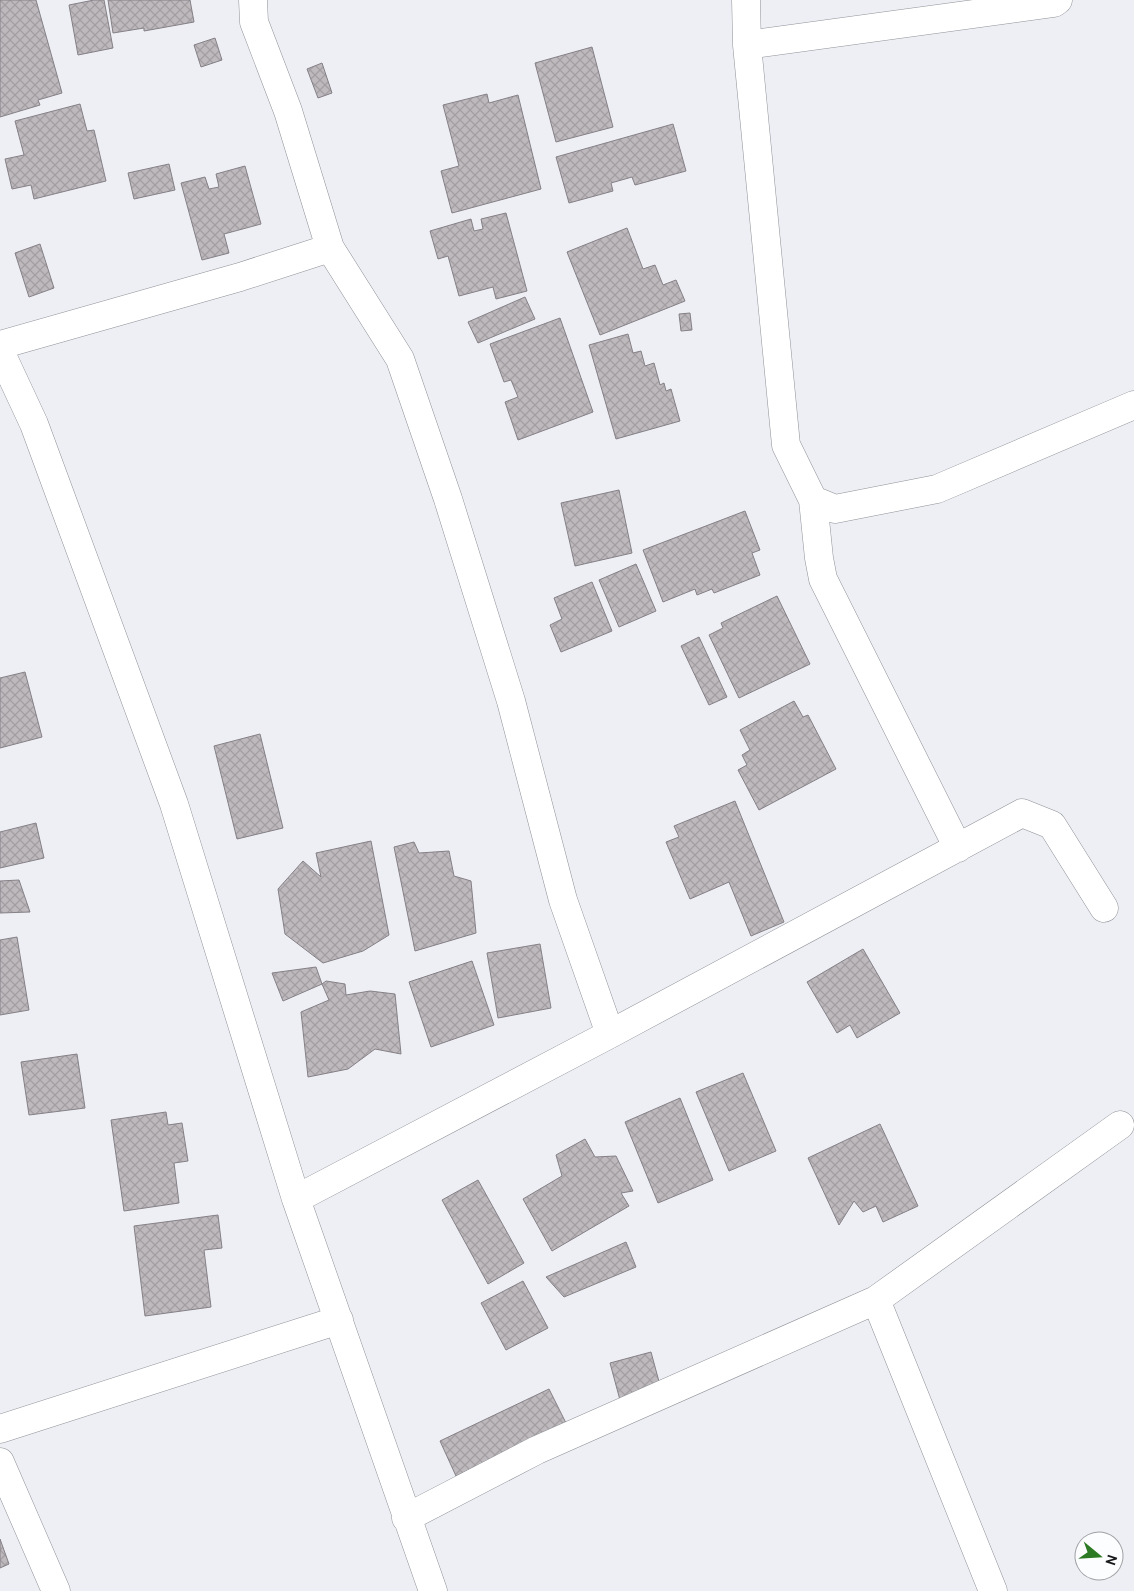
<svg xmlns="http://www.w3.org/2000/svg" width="1134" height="1591" font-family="Cabin,sans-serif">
  <defs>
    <pattern id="building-cross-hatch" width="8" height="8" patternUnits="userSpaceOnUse" patternTransform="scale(1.25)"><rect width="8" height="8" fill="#bdb9bd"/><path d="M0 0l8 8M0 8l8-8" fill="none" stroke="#a29ea2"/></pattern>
  </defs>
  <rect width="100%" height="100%" fill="#edeff5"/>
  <!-- building -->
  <path fill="url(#building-cross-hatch)" stroke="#858085" d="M 0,0 L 36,0 L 62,93 L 38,100 L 40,105 L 0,117 Z
    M 94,0 L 104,0 L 113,48 L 78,55 L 69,5 Z
    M 108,0 L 190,0 L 194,22 L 144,31 L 144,28 L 113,33 Z
    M 215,38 L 222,60 L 201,67 L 194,45 Z
    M 592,47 L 613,127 L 556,142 L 535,63 Z
    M 322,63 L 332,93 L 318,98 L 307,69 Z
    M 487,94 L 489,103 L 518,95 L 541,189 L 452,213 L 441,171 L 459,166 L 443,105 Z
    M 80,104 L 87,131 L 94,130 L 106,181 L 34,199 L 31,185 L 12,189 L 5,159 L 24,155 L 15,121 Z
    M 673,124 L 686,171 L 635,185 L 632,177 L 611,183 L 613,191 L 569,203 L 556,157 Z
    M 169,164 L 175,190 L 134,199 L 128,173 Z
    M 245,166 L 261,224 L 224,234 L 229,253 L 202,260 L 181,183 L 205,177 L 209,189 L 219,187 L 216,174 Z
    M 506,213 L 527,291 L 496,299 L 493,287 L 459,296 L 448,256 L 438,259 L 430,231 L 471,219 L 474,231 L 483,229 L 481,219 Z
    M 627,228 L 643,269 L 655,265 L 663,285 L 676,280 L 685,301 L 600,335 L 567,252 Z
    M 40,244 L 54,288 L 29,297 L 15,253 Z
    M 525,297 L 535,319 L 478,343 L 468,322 Z
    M 690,313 L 692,330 L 681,331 L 679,314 Z
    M 560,318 L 593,412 L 518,440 L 505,402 L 518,397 L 511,380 L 504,382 L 490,344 Z
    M 628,334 L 633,353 L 641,351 L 645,366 L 654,363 L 660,385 L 664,383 L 666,391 L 671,389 L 680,421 L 616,439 L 589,345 Z
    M 619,490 L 632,553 L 575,566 L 561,503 Z
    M 745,511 L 760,550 L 752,553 L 760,575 L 714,593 L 712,589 L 697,595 L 695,589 L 663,602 L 643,550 Z
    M 636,564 L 656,611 L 619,627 L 599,580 Z
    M 592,582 L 612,631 L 561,652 L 550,625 L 562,619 L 554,598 Z
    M 777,596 L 810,664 L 739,698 L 709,635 L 723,628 L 721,623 Z
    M 699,637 L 727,697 L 709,705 L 681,646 Z
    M 25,672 L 42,737 L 0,748 L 0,678 Z
    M 794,701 L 803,717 L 808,715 L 836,769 L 759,810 L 738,770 L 747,765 L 742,755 L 750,750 L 740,730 Z
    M 260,734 L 283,828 L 237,839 L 214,746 Z
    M 735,801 L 784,922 L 751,936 L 729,882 L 690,899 L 666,842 L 679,837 L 674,826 Z
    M 36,823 L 44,858 L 0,868 L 0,832 Z
    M 371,841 L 389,935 L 363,951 L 323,963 L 285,934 L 278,889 L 303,861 L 321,877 L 316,853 Z
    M 414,842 L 419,853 L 449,851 L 454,876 L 471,881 L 476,933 L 415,951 L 394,847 Z
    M 19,880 L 30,912 L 0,913 L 0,881 Z
    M 17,937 L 29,1010 L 0,1015 L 0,940 Z
    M 540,944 L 551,1008 L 498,1018 L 487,953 Z
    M 863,949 L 900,1013 L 857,1038 L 850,1025 L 837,1033 L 807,982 Z
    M 472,961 L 494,1025 L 431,1047 L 409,982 Z
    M 316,967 L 322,984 L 283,1001 L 272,973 Z
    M 326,981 L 345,984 L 346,995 L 370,991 L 395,994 L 401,1054 L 375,1049 L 348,1069 L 308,1077 L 301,1012 L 329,1000 L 322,984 Z
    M 77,1054 L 85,1108 L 29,1115 L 21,1062 Z
    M 743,1073 L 776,1151 L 729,1171 L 696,1092 Z
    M 680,1098 L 713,1180 L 658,1203 L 625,1122 Z
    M 166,1112 L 168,1125 L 182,1123 L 188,1161 L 174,1163 L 179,1203 L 124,1211 L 111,1120 Z
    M 880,1124 L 918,1206 L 883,1222 L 876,1206 L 863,1212 L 854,1201 L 839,1225 L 808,1158 Z
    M 585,1139 L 595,1157 L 616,1156 L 633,1191 L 621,1193 L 629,1206 L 552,1251 L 523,1199 L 562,1176 L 556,1155 Z
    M 478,1180 L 524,1263 L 488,1284 L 442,1200 Z
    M 218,1215 L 222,1248 L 204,1250 L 211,1307 L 145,1316 L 134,1226 Z
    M 626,1242 L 636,1267 L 564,1297 L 546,1277 Z
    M 523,1281 L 548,1328 L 506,1350 L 481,1303 Z
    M 651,1352 L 661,1389 L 620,1400 L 610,1363 Z
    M 549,1389 L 566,1423 L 456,1476 L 440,1441 Z
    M 0,1539 L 9,1564 L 0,1568 Z"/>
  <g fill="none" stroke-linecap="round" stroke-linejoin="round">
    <!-- minor casing -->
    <g stroke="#8f9297" stroke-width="29">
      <path id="minor" d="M 746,0 L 747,45 L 786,445 L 813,500 L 835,509 L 937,489 L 1134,405
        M 747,45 L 1054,3 L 1058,0
        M 330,248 L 400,359 L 448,499 L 511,701 L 563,900 L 610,1034
        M 0,345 L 240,277 L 330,248 L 288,111 L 254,22 L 253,0
        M 0,351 L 34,424 L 174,804 L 296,1199 L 433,1591
        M 813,500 L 819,558 L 823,579 L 958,848
        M 296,1199 L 610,1034 L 1022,813 L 1052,825 L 1104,908
        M 0,1429 L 339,1320
        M 0,1462 L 56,1591
        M 406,1518 L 537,1450 L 876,1300
        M 993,1591 L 876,1300 L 1120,1125"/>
    </g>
    <!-- minor -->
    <use href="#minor" stroke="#fff" stroke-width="28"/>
  </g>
  <!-- north arrow -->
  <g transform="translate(1099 1556) rotate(108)"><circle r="24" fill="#fcfdff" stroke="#a0a1a3"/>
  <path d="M0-4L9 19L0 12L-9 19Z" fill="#2c7a23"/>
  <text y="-8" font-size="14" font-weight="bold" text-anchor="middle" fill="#171819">N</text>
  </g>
</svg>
